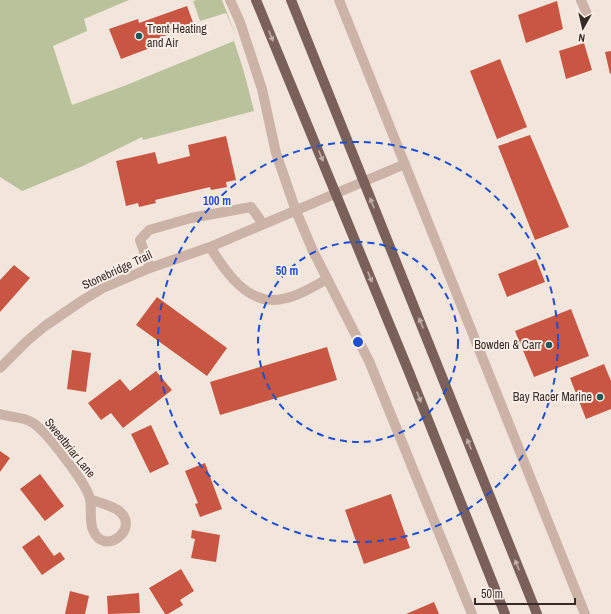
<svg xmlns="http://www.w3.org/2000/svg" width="611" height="614" font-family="'Archivo Narrow',sans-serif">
  <rect width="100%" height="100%" fill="#f2e5db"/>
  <!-- green -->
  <path fill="#b9c29b" d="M 0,0 L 129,0 L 84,19 L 87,31 L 53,46 L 72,105 L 124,86 L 234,41 L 244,72 L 254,111 L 143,140 L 142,137 L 83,166 L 22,191 L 0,177 Z
    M 197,0 L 222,0 L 236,36 L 226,13 L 200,21 L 193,1 Z"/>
  <!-- building -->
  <path fill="#c85643" d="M 557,1 L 563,29 L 526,43 L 518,15 Z
    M 187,6 L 194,25 L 148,42 L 150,48 L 121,59 L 109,29 L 138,19 L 139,23 Z
    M 584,43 L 592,70 L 566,79 L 559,51 Z
    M 611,51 L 611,73 L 610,74 L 605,52 Z
    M 500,59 L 527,127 L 497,139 L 470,71 Z
    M 530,135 L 569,227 L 535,240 L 498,146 Z
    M 226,136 L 236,180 L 226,182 L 227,187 L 211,190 L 210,187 L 155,200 L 156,203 L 139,207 L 138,203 L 126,206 L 116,161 L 155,152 L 158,164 L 190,156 L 188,145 Z
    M 536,259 L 545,282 L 507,297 L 498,274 Z
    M 14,265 L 30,278 L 0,312 L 0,280 Z
    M 157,297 L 227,348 L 207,376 L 136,325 Z
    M 571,309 L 589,356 L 534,377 L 515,331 Z
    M 327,347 L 337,380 L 220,415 L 210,382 Z
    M 72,350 L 91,353 L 86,392 L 67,389 Z
    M 604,364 L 611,381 L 611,409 L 586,419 L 570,378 Z
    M 156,371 L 172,390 L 123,428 L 111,413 L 101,420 L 88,403 L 120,379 L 130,391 Z
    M 151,425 L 169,464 L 150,473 L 131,434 Z
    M 0,451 L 10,458 L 0,472 Z
    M 205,463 L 222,509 L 200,517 L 195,504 L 198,503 L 185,471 Z
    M 40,474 L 64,506 L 45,521 L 20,489 Z
    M 391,494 L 410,548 L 364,564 L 345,510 Z
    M 192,530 L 220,535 L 216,562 L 191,558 L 195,539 L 191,538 Z
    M 39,535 L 54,556 L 60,552 L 65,559 L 42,575 L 22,547 Z
    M 181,569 L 194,591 L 180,600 L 183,605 L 168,614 L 165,614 L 149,588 Z
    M 70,591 L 89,596 L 85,614 L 65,614 Z
    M 139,593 L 140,613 L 108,614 L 107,596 Z
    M 434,602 L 439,614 L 406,614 Z"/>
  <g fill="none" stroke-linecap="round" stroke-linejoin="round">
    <!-- street -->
    <path stroke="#cbb3a7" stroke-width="10" d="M 230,0 L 240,22 L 262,89 L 276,153 L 296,211 L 313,251 L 369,361 L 472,614
      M 339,0 L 585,614
      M 581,0 L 586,12
      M 210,247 C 222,266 240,294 264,299 C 285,304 310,289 327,279
      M 150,268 L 140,240 L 149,230 L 191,218 L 251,207 L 263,224
      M 0,368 L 27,341 L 45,326 L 83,300 L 103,288 L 150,268 L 210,247 L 405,164
      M 0,414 C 11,418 23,416 33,423 C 46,431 87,484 90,499
      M 90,499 C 99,503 111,505 119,511 C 141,528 104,558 93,530 C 89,521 92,509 90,499 Z"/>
    <!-- primary -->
    <path stroke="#796058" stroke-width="10" d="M 256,0 L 409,372 L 505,614
      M 291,0 L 537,614"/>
  </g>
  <!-- one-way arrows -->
  <defs><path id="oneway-solid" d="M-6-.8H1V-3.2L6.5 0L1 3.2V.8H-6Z"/></defs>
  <g fill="#c0afa7">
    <use href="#oneway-solid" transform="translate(271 36) rotate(68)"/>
    <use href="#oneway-solid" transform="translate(321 156) rotate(68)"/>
    <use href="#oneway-solid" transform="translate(372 203) rotate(-112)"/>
    <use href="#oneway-solid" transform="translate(370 277) rotate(68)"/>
    <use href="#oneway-solid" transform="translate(421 323) rotate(-112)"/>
    <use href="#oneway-solid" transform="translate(419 397) rotate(68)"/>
    <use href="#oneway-solid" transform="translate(469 444) rotate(-112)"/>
    <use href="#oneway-solid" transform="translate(517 565) rotate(-112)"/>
  </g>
  <!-- distance rings -->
  <g fill="none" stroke="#1d4ed8" stroke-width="2" stroke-dasharray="7 5">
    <circle cx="358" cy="342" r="100"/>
    <circle cx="358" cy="342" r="200"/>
  </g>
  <!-- markers -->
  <g fill="#1c5957" stroke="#faefe7" stroke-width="1.5">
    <circle cx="139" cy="36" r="4"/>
    <circle cx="549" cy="345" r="4"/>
    <circle cx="600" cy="397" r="4"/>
  </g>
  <g text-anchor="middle" stroke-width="4" stroke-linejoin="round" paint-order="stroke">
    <!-- poi labels -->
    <g font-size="12" fill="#372b28" stroke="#faefe7" text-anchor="end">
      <text x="147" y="33" text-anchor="start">Trent Heating<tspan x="147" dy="14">and Air</tspan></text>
      <text x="541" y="349">Bowden &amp; Carr</text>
      <text x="592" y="401">Bay Racer Marine</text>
    </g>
    <!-- street labels -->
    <g font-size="12" fill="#372b28" stroke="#faefe7">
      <text transform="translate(117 270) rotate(-25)" y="4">Stonebridge Trail</text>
      <text transform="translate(70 448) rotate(51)" y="4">Sweetbriar Lane</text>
    </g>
  </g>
  <circle cx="358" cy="342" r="6" fill="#1d4ed8" stroke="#faefe7" stroke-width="2"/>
  <g font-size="12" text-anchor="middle" font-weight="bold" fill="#1d4ed8" stroke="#faefe7" stroke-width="4" stroke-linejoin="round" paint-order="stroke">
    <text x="217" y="205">100 m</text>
    <text x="287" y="275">50 m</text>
  </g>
  <!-- north arrow -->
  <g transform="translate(583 28) rotate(188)" stroke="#faefe7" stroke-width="3" paint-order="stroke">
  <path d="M0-3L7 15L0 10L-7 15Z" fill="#372b28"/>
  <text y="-6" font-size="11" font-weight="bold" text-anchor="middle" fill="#372b28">N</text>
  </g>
  <!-- scale -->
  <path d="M475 598v6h100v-6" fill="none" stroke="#372b28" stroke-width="2"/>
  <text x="481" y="598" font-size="12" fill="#372b28" stroke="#faefe7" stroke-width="3" paint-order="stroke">50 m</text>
</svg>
